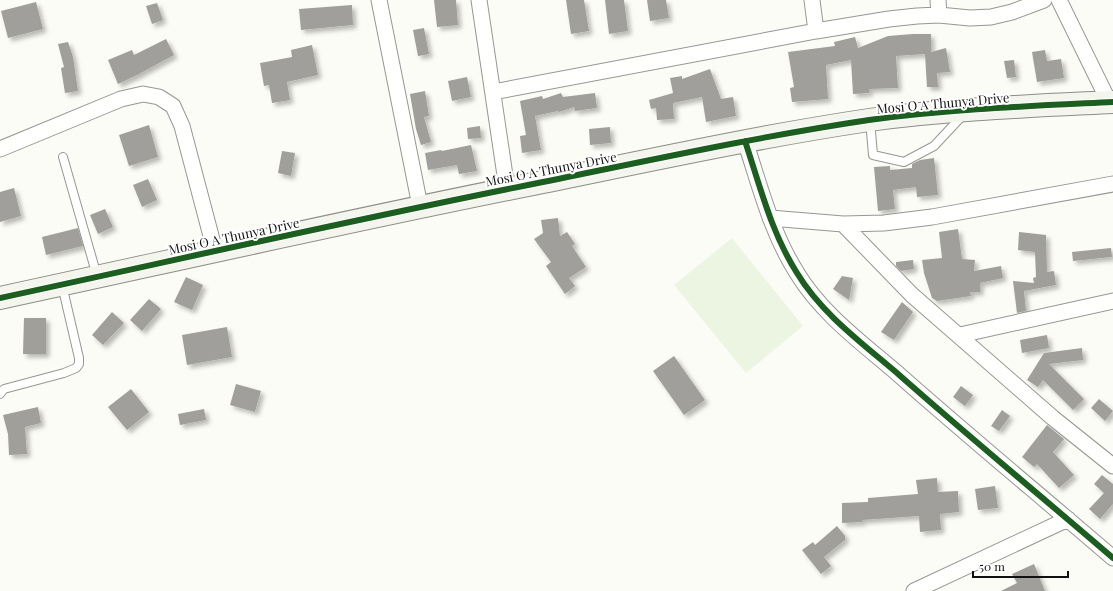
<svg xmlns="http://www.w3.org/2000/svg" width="1113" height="591" font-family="'Playfair Display',serif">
  <defs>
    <filter id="shadow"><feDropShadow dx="3.5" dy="3.5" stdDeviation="2" flood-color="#0004"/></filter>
  </defs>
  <rect width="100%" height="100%" fill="#fcfcf6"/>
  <!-- pitch -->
  <path fill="#ebf5e1" d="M 732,238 L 803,326 L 746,373 L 674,285 Z"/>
  <!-- building -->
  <path fill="#a09f9b" filter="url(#shadow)" d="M 434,0 L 456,0 L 458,25 L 437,27 Z
    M 566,0 L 584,0 L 589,31 L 571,34 Z
    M 605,0 L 624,0 L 628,31 L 609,34 Z
    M 647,0 L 666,0 L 669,18 L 650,21 Z
    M 36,2 L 43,29 L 8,38 L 1,11 Z
    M 157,3 L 163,20 L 152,24 L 146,6 Z
    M 352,5 L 353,25 L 301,30 L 299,9 Z
    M 424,28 L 429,54 L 418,56 L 413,30 Z
    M 913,34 L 931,34 L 931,52 L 946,48 L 950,72 L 937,73 L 938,87 L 927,87 L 925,54 L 896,56 L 898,88 L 869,89 L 869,93 L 853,94 L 851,60 L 826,65 L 828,99 L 792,102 L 790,88 L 794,87 L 788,52 L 835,46 L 834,42 L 855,37 L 858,48 L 888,36 Z
    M 166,39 L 174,55 L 139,74 L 118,84 L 108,60 L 132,50 L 134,55 Z
    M 68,42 L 73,57 L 78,91 L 65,93 L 61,68 L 64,67 L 58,44 Z
    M 312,45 L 318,75 L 287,82 L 290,100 L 272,103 L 269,85 L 264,86 L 260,63 L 292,57 L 291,50 Z
    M 1045,50 L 1047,61 L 1061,59 L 1064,78 L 1037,82 L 1032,52 Z
    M 1014,60 L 1016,77 L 1007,78 L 1004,61 Z
    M 710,69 L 721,99 L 733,97 L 736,116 L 706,122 L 702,97 L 673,103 L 674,119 L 657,120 L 656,108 L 651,109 L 649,100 L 673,93 L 670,78 L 682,76 L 682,79 Z
    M 467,77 L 471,97 L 452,101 L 448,81 Z
    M 425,91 L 429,116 L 424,117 L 431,142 L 421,145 L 416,129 L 410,94 Z
    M 561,93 L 563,97 L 595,93 L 597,108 L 575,111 L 574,107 L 559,112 L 558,111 L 535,116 L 541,150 L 522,153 L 520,136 L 526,135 L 520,101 L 542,96 L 543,99 Z
    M 149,125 L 158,157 L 129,166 L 119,135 Z
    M 480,126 L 481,138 L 468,139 L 467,128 Z
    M 610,127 L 611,143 L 590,145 L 589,129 Z
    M 471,145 L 477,171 L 459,174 L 457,165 L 428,170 L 425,153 L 441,150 L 442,151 Z
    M 282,151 L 295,153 L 291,176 L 278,173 Z
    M 934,158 L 938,195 L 917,197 L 916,187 L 893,190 L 895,209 L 878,211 L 874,167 L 890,166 L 890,170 L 912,168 L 912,164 L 920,160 Z
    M 148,179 L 157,200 L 142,207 L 133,185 Z
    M 14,188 L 21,216 L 0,222 L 0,192 Z
    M 105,209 L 113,227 L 98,234 L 90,215 Z
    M 558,218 L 560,236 L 567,232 L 575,244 L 572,246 L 586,267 L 569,278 L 575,286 L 565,294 L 546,266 L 551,262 L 534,239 L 543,233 L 541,220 Z
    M 78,228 L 83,246 L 46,255 L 42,237 Z
    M 958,229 L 962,259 L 975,260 L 974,271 L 1001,266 L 1003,278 L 980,283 L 980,292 L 970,292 L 971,296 L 937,301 L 932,298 L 924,273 L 922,260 L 942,258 L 939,232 Z
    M 1019,232 L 1046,235 L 1047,272 L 1054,271 L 1056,285 L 1024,291 L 1026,311 L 1017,313 L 1013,281 L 1034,283 L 1033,278 L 1036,277 L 1035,252 L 1018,250 Z
    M 1111,248 L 1112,257 L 1073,261 L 1072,252 Z
    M 913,260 L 914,269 L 901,271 L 896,266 L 896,262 Z
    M 842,276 L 853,278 L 849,300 L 833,289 Z
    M 186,277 L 203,285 L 192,310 L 174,302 Z
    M 149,299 L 161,309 L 142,331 L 130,320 Z
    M 902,302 L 913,312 L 894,340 L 881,332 Z
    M 112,312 L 124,323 L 103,345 L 92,335 Z
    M 24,318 L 46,318 L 46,354 L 23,354 Z
    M 227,327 L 232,357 L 187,365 L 182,335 Z
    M 1047,335 L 1049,348 L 1022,353 L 1020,340 Z
    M 1082,348 L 1083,360 L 1049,364 L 1084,399 L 1073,410 L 1043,380 L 1038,387 L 1027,380 L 1044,353 Z
    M 674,356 L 705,400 L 684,415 L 653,371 Z
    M 236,384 L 261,391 L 255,412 L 230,405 Z
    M 961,386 L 973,395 L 965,406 L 953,397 Z
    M 131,389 L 149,412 L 127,430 L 108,407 Z
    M 1099,399 L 1113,411 L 1105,421 L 1091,408 Z
    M 38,407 L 41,423 L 25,427 L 27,454 L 9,455 L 8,434 L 3,415 Z
    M 204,409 L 206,420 L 180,425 L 178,414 Z
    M 1002,410 L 1010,416 L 999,431 L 991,426 Z
    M 1047,425 L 1064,439 L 1053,452 L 1074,475 L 1059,488 L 1037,464 L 1034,467 L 1022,457 Z
    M 1102,475 L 1113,484 L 1113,504 L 1100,519 L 1089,509 L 1104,493 L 1094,484 Z
    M 937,478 L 938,492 L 958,491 L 959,512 L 940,514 L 941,530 L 920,532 L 919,516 L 862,520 L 862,522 L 842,523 L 842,503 L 868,502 L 868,498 L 918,494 L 916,480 Z
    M 995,486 L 998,508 L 978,510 L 975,489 Z
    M 837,526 L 845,536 L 845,540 L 824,557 L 831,566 L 821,574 L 802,550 L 813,542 L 815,545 Z
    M 1034,564 L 1045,591 L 1001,591 L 1017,583 L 1012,574 Z"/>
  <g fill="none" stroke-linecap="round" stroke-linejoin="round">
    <!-- lane casing -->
    <g stroke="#969694" stroke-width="10">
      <path id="lane" d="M 870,120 L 873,155 L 904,162 L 934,146 L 963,115
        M 63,157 L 97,276
        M 0,394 L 4,389 L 64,373 L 76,368 L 79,364 L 79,358 L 62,285"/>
    </g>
    <!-- street casing -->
    <g stroke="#969694" stroke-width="17">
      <path id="street" d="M 379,0 L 420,206
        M 479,0 L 507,189
        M 812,0 L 816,31
        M 938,0 L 939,15
        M 1059,0 L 1109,102
        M 493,92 L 816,31 L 889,19 L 917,16 L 939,15 L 970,18 L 991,17 L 1012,12 L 1044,0
        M 745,141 C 760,186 771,232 797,273 C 821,313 862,343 897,373 C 968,436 1041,496 1113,558
        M 0,149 L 121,99 L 143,94 L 159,97 L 173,106 L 182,126 L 215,251
        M 770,218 L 843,224 L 884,223 L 932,217 L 1113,184
        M 843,224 L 912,295 L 1053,418 L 1113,466
        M 960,335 L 1113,301
        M 914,591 L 1068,519"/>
    </g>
    <!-- secondary casing -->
    <g stroke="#8d8d8a" stroke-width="24">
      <path id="secondary" d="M 0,298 C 176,260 352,220 528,185 C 642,162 755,137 869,120 C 950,109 1032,106 1113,102"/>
    </g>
    <!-- lane -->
    <use href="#lane" stroke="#fffffe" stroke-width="8"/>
    <!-- street -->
    <use href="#street" stroke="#fffffe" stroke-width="15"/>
    <!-- secondary -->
    <use href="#secondary" stroke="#f4f5ec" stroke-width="22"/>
    <!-- cycleway casing -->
    <g stroke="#fff" stroke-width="8">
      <path id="cycleway" d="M 745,141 C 760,186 771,232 797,273 C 821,313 862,343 897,373 C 968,436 1041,496 1113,558
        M 0,298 C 176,260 352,220 528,185 C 642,162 755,137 869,120 C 950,109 1032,106 1113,102"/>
    </g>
    <!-- cycleway -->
    <use href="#cycleway" stroke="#1b5e20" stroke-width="6"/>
  </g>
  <g text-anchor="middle" stroke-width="4" stroke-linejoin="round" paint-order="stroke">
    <!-- street labels -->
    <g font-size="13" fill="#101010" stroke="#fff">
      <text transform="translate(943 103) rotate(-5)" y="5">Mosi O A Thunya Drive</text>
      <text transform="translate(551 169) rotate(-11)" y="5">Mosi O A Thunya Drive</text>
      <text transform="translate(234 236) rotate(-12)" y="5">Mosi O A Thunya Drive</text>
    </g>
  </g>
  <!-- scale -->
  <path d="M973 571v6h95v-6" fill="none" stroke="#101010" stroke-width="2"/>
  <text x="979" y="571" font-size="12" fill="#101010" stroke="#ffffff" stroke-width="3" paint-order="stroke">50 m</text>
</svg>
